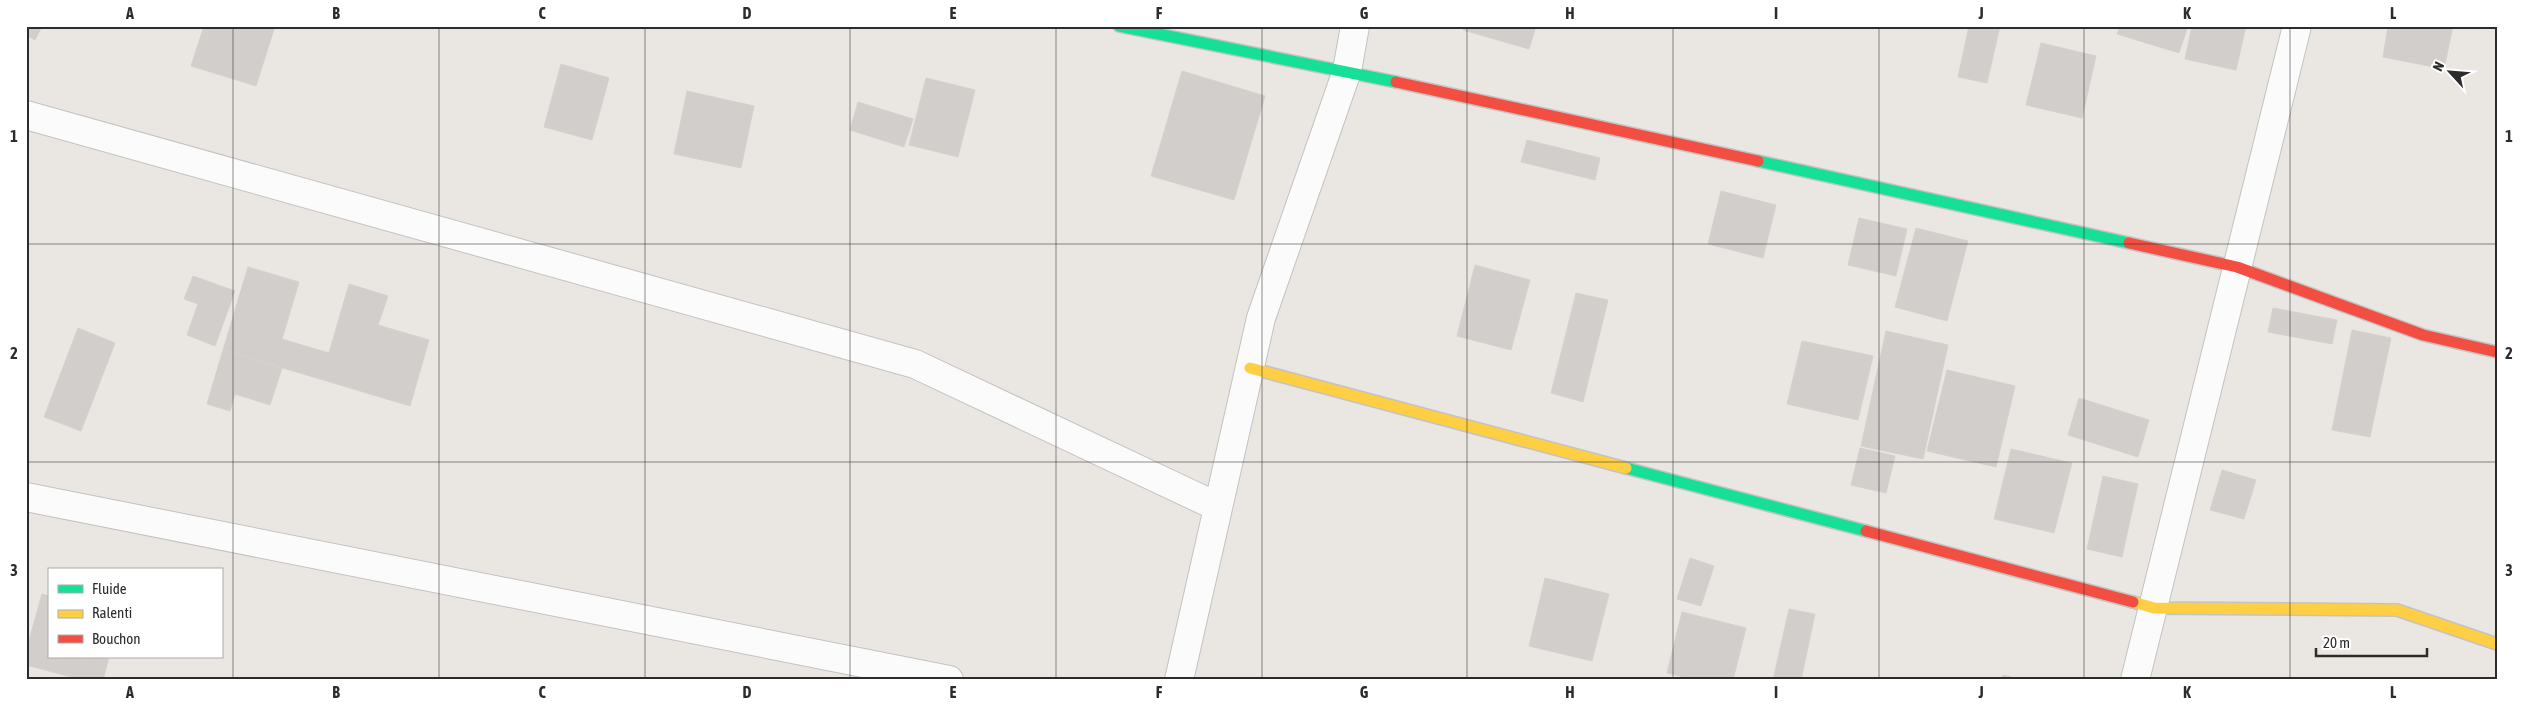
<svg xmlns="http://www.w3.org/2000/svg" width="2523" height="706" font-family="'Asap Condensed',sans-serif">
  <rect width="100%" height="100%" fill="#eae6e2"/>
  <!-- building -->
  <path fill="#d1cecb" stroke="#d5d2ce" d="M 26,26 L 42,26 L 35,40 L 26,35 Z
    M 204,26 L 275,26 L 256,86 L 191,66 Z
    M 1464,26 L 1536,26 L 1529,49 L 1463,30 Z
    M 1969,26 L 2000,26 L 1987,83 L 1958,77 Z
    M 2120,26 L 2188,26 L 2179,53 L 2117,34 Z
    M 2192,26 L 2246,26 L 2236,70 L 2185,59 Z
    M 2388,26 L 2453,26 L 2444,69 L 2383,57 Z
    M 2041,43 L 2096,56 L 2082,118 L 2026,105 Z
    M 561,64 L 609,78 L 592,140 L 544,127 Z
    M 1182,71 L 1265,96 L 1234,200 L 1151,176 Z
    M 926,78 L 975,90 L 958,157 L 909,145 Z
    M 687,91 L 754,106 L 741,168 L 674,154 Z
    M 858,102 L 913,119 L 904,147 L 850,130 Z
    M 1527,140 L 1600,158 L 1595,180 L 1521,162 Z
    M 1721,191 L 1776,205 L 1763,258 L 1708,244 Z
    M 1859,218 L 1907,229 L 1896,276 L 1848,265 Z
    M 1916,228 L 1968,241 L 1947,321 L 1895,307 Z
    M 1475,265 L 1530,280 L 1511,350 L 1457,336 Z
    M 248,267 L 299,282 L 282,339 L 329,353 L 349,284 L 388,296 L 378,325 L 429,340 L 410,406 L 223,350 Z
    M 193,276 L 235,291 L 215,346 L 187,335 L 198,304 L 184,299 Z
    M 1576,293 L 1608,300 L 1583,402 L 1551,393 Z
    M 2273,308 L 2337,320 L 2332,344 L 2268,332 Z
    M 78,328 L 115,343 L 81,431 L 44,417 Z
    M 2352,330 L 2391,338 L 2370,437 L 2332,430 Z
    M 1886,331 L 1948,345 L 1923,459 L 1861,446 Z
    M 1802,341 L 1873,356 L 1858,420 L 1787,404 Z
    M 223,350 L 282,368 L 270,405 L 235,394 L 230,411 L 207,404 Z
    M 1947,370 L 2015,386 L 1996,467 L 1927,451 Z
    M 2079,398 L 2149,420 L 2138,457 L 2068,435 Z
    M 1860,448 L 1895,456 L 1886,493 L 1851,485 Z
    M 2011,449 L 2072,463 L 2054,533 L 1994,519 Z
    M 2222,470 L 2256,480 L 2244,519 L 2210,510 Z
    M 2103,476 L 2138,484 L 2122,557 L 2087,549 Z
    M 1690,558 L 1714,566 L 1701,606 L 1677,599 Z
    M 1545,578 L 1609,594 L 1592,661 L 1529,646 Z
    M 42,594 L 49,596 L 49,657 L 109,657 L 103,680 L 83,680 L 26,665 L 26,651 Z
    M 1789,609 L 1815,614 L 1801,680 L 1773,680 Z
    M 1682,612 L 1746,628 L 1733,680 L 1696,680 L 1667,673 Z
    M 2003,675 L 2022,680 L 2002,680 Z"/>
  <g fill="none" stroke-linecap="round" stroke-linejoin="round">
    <!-- street casing -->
    <g stroke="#c4c3c3" stroke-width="30">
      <path id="street" d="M 26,115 L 915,364 L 1218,507
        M 26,497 L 949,680
        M 1179,680 L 1261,318 L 1347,71 L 1355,26
        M 2135,680 L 2297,26"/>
    </g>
    <!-- fast casing -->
    <g stroke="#c4c3c3" stroke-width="14">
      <path id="fast" d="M 1119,26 L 1396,82
        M 1758,161 L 2129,243
        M 1626,468 L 1866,531"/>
    </g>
    <!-- slow casing -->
    <g stroke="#c4c3c3" stroke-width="14">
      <path id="slow" d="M 1250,368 L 1626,468
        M 2133,602 L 2154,608 L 2397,610 L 2497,644"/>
    </g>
    <!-- jam casing -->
    <g stroke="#c4c3c3" stroke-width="14">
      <path id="jam" d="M 1396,82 L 1758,161
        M 2129,243 L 2237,267 L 2423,335 L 2497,352
        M 1866,531 L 2133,602"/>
    </g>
    <!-- street -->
    <use href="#street" stroke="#fcfbfb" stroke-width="28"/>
    <!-- fast -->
    <use href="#fast" stroke="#16e098" stroke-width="11"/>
    <!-- slow -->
    <use href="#slow" stroke="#ffcf43" stroke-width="11"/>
    <!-- jam -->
    <use href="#jam" stroke="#f24e42" stroke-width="11"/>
  </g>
  <!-- grid -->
  <path fill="none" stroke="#2c2c2c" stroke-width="1" stroke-opacity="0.55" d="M 233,26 L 233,680M 439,26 L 439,680M 645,26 L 645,680M 850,26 L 850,680M 1056,26 L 1056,680M 1262,26 L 1262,680M 1467,26 L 1467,680M 1673,26 L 1673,680M 1879,26 L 1879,680M 2084,26 L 2084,680M 2290,26 L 2290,680M 26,244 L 2497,244M 26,462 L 2497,462"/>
  <!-- border -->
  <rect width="2523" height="706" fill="none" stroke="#ffffff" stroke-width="55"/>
  <!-- legend -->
  <rect x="48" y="568" width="175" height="90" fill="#ffffff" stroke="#ababab"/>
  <rect x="58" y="585" width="25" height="8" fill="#16e098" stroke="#ababab"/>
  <text x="92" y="594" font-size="15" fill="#2c2c2c">Fluide</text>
  <rect x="58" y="610" width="25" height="8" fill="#ffcf43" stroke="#ababab"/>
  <text x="92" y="618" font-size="15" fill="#2c2c2c">Ralenti</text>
  <rect x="58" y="635" width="25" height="8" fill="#f24e42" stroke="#ababab"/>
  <text x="92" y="644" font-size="15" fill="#2c2c2c">Bouchon</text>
  <!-- north arrow -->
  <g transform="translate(2450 72) rotate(296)" stroke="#ffffff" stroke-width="4" paint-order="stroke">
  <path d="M0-4L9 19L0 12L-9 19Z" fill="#2c2c2c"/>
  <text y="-8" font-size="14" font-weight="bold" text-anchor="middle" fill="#2c2c2c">N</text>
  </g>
  <!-- scale -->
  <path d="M2316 648v8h111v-8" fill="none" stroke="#2c2c2c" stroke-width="2.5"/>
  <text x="2323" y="648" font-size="15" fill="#2c2c2c" stroke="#ffffff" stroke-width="4" paint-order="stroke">20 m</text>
  <rect x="28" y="28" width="2468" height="650" fill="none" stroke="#2c2c2c" stroke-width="2"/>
  <g font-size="16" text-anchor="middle" font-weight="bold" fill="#2c2c2c">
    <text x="130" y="19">A</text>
    <text x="336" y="19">B</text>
    <text x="542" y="19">C</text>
    <text x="747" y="19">D</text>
    <text x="953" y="19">E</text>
    <text x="1159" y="19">F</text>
    <text x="1364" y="19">G</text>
    <text x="1570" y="19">H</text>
    <text x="1776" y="19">I</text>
    <text x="1981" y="19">J</text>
    <text x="2187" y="19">K</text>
    <text x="2393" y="19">L</text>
    <text x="14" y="142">1</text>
    <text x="2509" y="142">1</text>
    <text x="14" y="359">2</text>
    <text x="2509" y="359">2</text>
    <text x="14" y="576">3</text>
    <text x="2509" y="576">3</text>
    <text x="130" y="698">A</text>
    <text x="336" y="698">B</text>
    <text x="542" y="698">C</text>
    <text x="747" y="698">D</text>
    <text x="953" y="698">E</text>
    <text x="1159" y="698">F</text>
    <text x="1364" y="698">G</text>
    <text x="1570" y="698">H</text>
    <text x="1776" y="698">I</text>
    <text x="1981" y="698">J</text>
    <text x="2187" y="698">K</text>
    <text x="2393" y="698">L</text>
  </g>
</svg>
